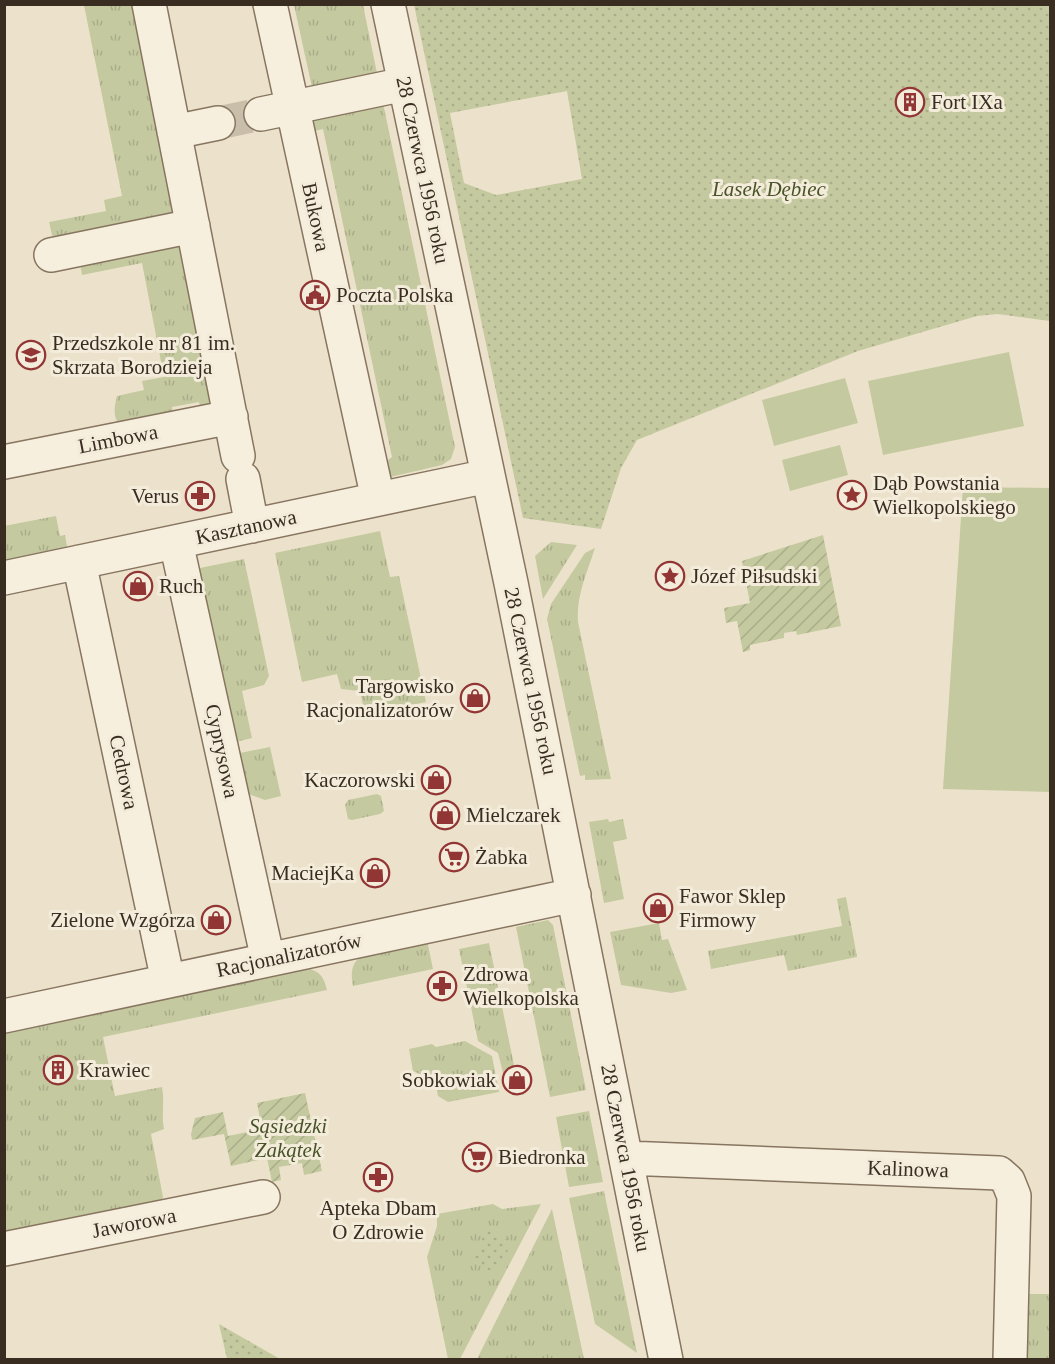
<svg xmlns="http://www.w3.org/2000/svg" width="1055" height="1364" font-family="Georgia,serif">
  <defs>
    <pattern id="grass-tufts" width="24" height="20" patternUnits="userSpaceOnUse" patternTransform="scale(1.5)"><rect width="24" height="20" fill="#c4c99f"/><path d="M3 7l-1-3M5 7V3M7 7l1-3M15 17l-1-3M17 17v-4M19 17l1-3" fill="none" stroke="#a9ad89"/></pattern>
    <pattern id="park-dots" width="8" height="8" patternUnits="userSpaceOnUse" patternTransform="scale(1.5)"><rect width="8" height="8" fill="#c4c99f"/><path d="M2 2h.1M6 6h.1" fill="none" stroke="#a9ad89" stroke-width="1.8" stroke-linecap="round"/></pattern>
    <pattern id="garden-furrows" width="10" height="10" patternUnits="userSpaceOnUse" patternTransform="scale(1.5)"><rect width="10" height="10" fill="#c4c99f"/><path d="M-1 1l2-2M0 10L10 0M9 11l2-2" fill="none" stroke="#a9ad89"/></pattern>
  </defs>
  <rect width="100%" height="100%" fill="#ece2cb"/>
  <!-- grass -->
  <path fill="url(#grass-tufts)" d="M 84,5 L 136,5 L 176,208 L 167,219 L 54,243 L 49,222 L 106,211 L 104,200 L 122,196 Z
    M 294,5 L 363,5 L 378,78 L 313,92 Z
    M 383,103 L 455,447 L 451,459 L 442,465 L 386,478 L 379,467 L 392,457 L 323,129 L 306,133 L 308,117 Z
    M 179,236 L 214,397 L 208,406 L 201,412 L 199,402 L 172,407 L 174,419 L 123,428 C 112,419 114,408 117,396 L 144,390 L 142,381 L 164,377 L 142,263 L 82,275 L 80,263 Z
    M 56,516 L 60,536 L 65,535 L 68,552 L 5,565 L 4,526 Z
    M 380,531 L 390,577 L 399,576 L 426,702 L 365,715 L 360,691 L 341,689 L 337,674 L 302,682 L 275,553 Z
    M 551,542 L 577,545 L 543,599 L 535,556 Z
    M 595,548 C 587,573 576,596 578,622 L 611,779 L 585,780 L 585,775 L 580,776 L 547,619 L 551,604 L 585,553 Z
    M 244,559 L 269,676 L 264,685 L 242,691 L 252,738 L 232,743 L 195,569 Z
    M 270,747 L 281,796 L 265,800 L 243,792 L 235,754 Z
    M 377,794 L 381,796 L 384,811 L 380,814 L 352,820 L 348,819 L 345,805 L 348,800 Z
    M 608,819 L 609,822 L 623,819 L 627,839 L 613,842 L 624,899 L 604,903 L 589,822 Z
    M 846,897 L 857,957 L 788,971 L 784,955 L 711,969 L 708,951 L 842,926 L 837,899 Z
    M 548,920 L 553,925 L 586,1090 L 550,1097 L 516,927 Z
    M 659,923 L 662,940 L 668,939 L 687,990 L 671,993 L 621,985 L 610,932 Z
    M 427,940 L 433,969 L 353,986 C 350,970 352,962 365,953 Z
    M 489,943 L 515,1070 L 503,1073 L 498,1053 L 478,1041 L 459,949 Z
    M 306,968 C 320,971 324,977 327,990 L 103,1037 L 115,1096 L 162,1087 C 165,1103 161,1113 164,1129 L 151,1134 L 163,1197 L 159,1204 L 5,1242 L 4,1031 Z
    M 465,1041 L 492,1056 L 499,1092 L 448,1102 L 438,1096 L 435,1081 L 413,1071 L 409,1049 L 432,1044 L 436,1047 Z
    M 589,1111 L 603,1182 L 569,1187 L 556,1117 Z
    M 604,1191 L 637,1353 L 595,1324 L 569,1198 Z
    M 493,1204 L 502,1209 L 541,1204 L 460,1359 L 448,1359 L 427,1257 L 437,1226 L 437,1214 Z
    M 552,1209 L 584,1359 L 477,1359 Z
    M 1020,1294 L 1050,1294 L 1050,1359 L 1018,1360 Z"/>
  <!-- park -->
  <path fill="url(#park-dots)" fill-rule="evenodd" d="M 414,5 L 1050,5 L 1050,321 L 998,314 L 977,316 L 858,351 L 637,440 L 621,468 L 601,529 L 523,518 ZM 567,91 L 582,179 L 496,195 L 464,183 L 450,113 Z
    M 486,1230 L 512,1241 L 497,1274 L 471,1262 Z
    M 219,1324 L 280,1359 L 227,1359 Z"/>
  <!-- garden -->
  <path fill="url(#garden-furrows)" d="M 823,535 L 841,626 L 797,635 L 796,631 L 784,633 L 784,638 L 750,645 L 750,650 L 743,652 L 737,621 L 726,623 L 724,608 L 750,603 L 742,561 Z
    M 305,1093 L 322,1171 L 304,1175 L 302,1163 L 279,1167 L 281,1180 L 272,1182 L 267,1158 L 231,1166 L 224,1134 L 192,1140 L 191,1134 L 195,1118 L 223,1112 L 228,1136 L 262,1129 L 257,1103 Z"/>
  <!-- pitch -->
  <path fill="#c4c99f" d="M 1009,352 L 1024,426 L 883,455 L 868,381 Z
    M 845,378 L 858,423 L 774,446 L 762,400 Z
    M 840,445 L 848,475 L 790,491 L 782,460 Z
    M 963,487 L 1050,488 L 1050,792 L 943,789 Z"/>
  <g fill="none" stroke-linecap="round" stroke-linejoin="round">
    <!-- minor-tunnel -->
    <path stroke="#c8bea9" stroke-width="33" stroke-dasharray="33 16" stroke-linecap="butt" d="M 218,123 L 261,114"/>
    <!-- minor casing -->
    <g stroke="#877560" stroke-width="36">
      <path id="minor" d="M 149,4 L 238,456
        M 270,4 L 378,499
        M 388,4 L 511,583 L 666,1360
        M 261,114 L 405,84
        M 174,132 L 218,123
        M 51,255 L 193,226
        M 4,462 L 231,417
        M 243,479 L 252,526
        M 176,542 L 268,960
        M 79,562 L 168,981
        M 4,578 L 488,476
        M 4,1016 L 574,895
        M 626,1158 L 999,1173 L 1008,1181 L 1014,1196 L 1010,1360
        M 4,1249 L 263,1197"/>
    </g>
    <!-- minor -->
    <use href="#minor" stroke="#f7efde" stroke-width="33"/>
  </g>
  <!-- icons -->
  <defs>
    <g id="building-ring" transform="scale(1.5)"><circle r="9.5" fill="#f4ecda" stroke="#923535" stroke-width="1.5"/><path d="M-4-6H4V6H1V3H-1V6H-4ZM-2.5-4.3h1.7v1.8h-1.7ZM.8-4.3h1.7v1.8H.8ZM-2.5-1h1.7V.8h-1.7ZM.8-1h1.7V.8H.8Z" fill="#923535"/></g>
    <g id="civic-ring" transform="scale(1.5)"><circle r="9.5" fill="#f4ecda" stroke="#923535" stroke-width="1.5"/><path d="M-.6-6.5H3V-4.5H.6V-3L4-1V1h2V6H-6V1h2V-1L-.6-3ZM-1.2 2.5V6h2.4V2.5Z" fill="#923535"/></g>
    <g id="school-ring" transform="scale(1.5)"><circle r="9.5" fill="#f4ecda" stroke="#923535" stroke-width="1.5"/><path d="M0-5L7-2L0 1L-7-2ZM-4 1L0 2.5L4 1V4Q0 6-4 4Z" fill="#923535"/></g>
    <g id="sight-ring" transform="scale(1.5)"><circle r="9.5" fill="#f4ecda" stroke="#923535" stroke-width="1.5"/><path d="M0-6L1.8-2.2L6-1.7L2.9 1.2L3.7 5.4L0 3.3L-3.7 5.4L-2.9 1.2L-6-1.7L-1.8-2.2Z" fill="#923535"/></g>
    <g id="pharmacy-ring" transform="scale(1.5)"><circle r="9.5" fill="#f4ecda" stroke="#923535" stroke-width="1.5"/><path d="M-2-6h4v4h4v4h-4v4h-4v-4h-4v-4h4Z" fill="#923535"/></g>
    <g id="shop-ring" transform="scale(1.5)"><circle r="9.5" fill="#f4ecda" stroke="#923535" stroke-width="1.5"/><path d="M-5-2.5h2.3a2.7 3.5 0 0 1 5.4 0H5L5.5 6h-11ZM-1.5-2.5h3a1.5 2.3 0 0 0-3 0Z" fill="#923535"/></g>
    <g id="supermarket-ring" transform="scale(1.5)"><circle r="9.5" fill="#f4ecda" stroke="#923535" stroke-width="1.5"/><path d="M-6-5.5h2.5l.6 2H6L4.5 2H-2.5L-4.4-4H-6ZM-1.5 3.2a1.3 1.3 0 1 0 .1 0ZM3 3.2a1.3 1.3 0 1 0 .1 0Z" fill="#923535"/></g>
  </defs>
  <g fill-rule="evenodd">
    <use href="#building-ring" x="910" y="102"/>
    <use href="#civic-ring" x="315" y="295"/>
    <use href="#school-ring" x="31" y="355"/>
    <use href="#sight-ring" x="852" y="495"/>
    <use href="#pharmacy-ring" x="200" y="496"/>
    <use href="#sight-ring" x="670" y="576"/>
    <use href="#shop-ring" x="138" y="586"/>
    <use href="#shop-ring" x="475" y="698"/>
    <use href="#shop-ring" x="436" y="780"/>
    <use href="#shop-ring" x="445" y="815"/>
    <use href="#supermarket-ring" x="454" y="857"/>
    <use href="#shop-ring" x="375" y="873"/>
    <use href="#shop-ring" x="658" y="908"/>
    <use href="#shop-ring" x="216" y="920"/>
    <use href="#pharmacy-ring" x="442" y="986"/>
    <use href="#building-ring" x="58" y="1070"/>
    <use href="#shop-ring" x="517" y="1080"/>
    <use href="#supermarket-ring" x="477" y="1157"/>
    <use href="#pharmacy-ring" x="378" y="1177"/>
  </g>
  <g text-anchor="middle" stroke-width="6" stroke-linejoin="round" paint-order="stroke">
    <!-- poi labels -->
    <g font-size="21" fill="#392d22" stroke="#f4ecda" text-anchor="start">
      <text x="931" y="109">Fort IXa</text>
      <text x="336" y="302">Poczta Polska</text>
      <text x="52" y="350">Przedszkole nr 81 im.<tspan x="52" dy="24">Skrzata Borodzieja</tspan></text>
      <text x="873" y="490">Dąb Powstania<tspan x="873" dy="24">Wielkopolskiego</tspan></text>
      <text x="179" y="503" text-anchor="end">Verus</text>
      <text x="691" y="583">Józef Piłsudski</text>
      <text x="159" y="593">Ruch</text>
      <text x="454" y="693" text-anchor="end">Targowisko<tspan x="454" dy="24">Racjonalizatorów</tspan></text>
      <text x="415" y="787" text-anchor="end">Kaczorowski</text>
      <text x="466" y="822">Mielczarek</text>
      <text x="475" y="864">Żabka</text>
      <text x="354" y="880" text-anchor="end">MaciejKa</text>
      <text x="679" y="903">Fawor Sklep<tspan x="679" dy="24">Firmowy</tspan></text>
      <text x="195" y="927" text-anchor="end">Zielone Wzgórza</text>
      <text x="463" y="981">Zdrowa<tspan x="463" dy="24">Wielkopolska</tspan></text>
      <text x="79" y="1077">Krawiec</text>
      <text x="496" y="1087" text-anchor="end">Sobkowiak</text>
      <text x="498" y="1164">Biedronka</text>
      <text x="378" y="1215" text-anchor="middle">Apteka Dbam<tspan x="378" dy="24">O Zdrowie</tspan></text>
    </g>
    <!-- street labels -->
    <g font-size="21" fill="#392d22" stroke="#f4ecda">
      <text transform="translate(423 170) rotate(78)" y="7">28 Czerwca 1956 roku</text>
      <text transform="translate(316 217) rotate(78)" y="7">Bukowa</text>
      <text transform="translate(118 439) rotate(-11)" y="7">Limbowa</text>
      <text transform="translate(246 527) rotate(-12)" y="7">Kasztanowa</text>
      <text transform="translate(531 681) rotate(78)" y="7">28 Czerwca 1956 roku</text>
      <text transform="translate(222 751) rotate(78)" y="7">Cyprysowa</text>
      <text transform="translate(124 772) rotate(78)" y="7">Cedrowa</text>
      <text transform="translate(289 955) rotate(-12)" y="7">Racjonalizatorów</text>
      <text transform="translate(626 1158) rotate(79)" y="7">28 Czerwca 1956 roku</text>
      <text transform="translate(908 1169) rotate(2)" y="7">Kalinowa</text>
      <text transform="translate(134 1223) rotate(-11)" y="7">Jaworowa</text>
    </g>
    <!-- park labels -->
    <g font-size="21" font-style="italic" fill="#49542a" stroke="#f4ecda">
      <text x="769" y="196">Lasek Dębiec</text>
      <text x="288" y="1133">Sąsiedzki<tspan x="288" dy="24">Zakątek</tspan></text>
    </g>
  </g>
  <!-- border -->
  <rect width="1055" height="1364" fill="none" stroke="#392d22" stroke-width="12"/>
</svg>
